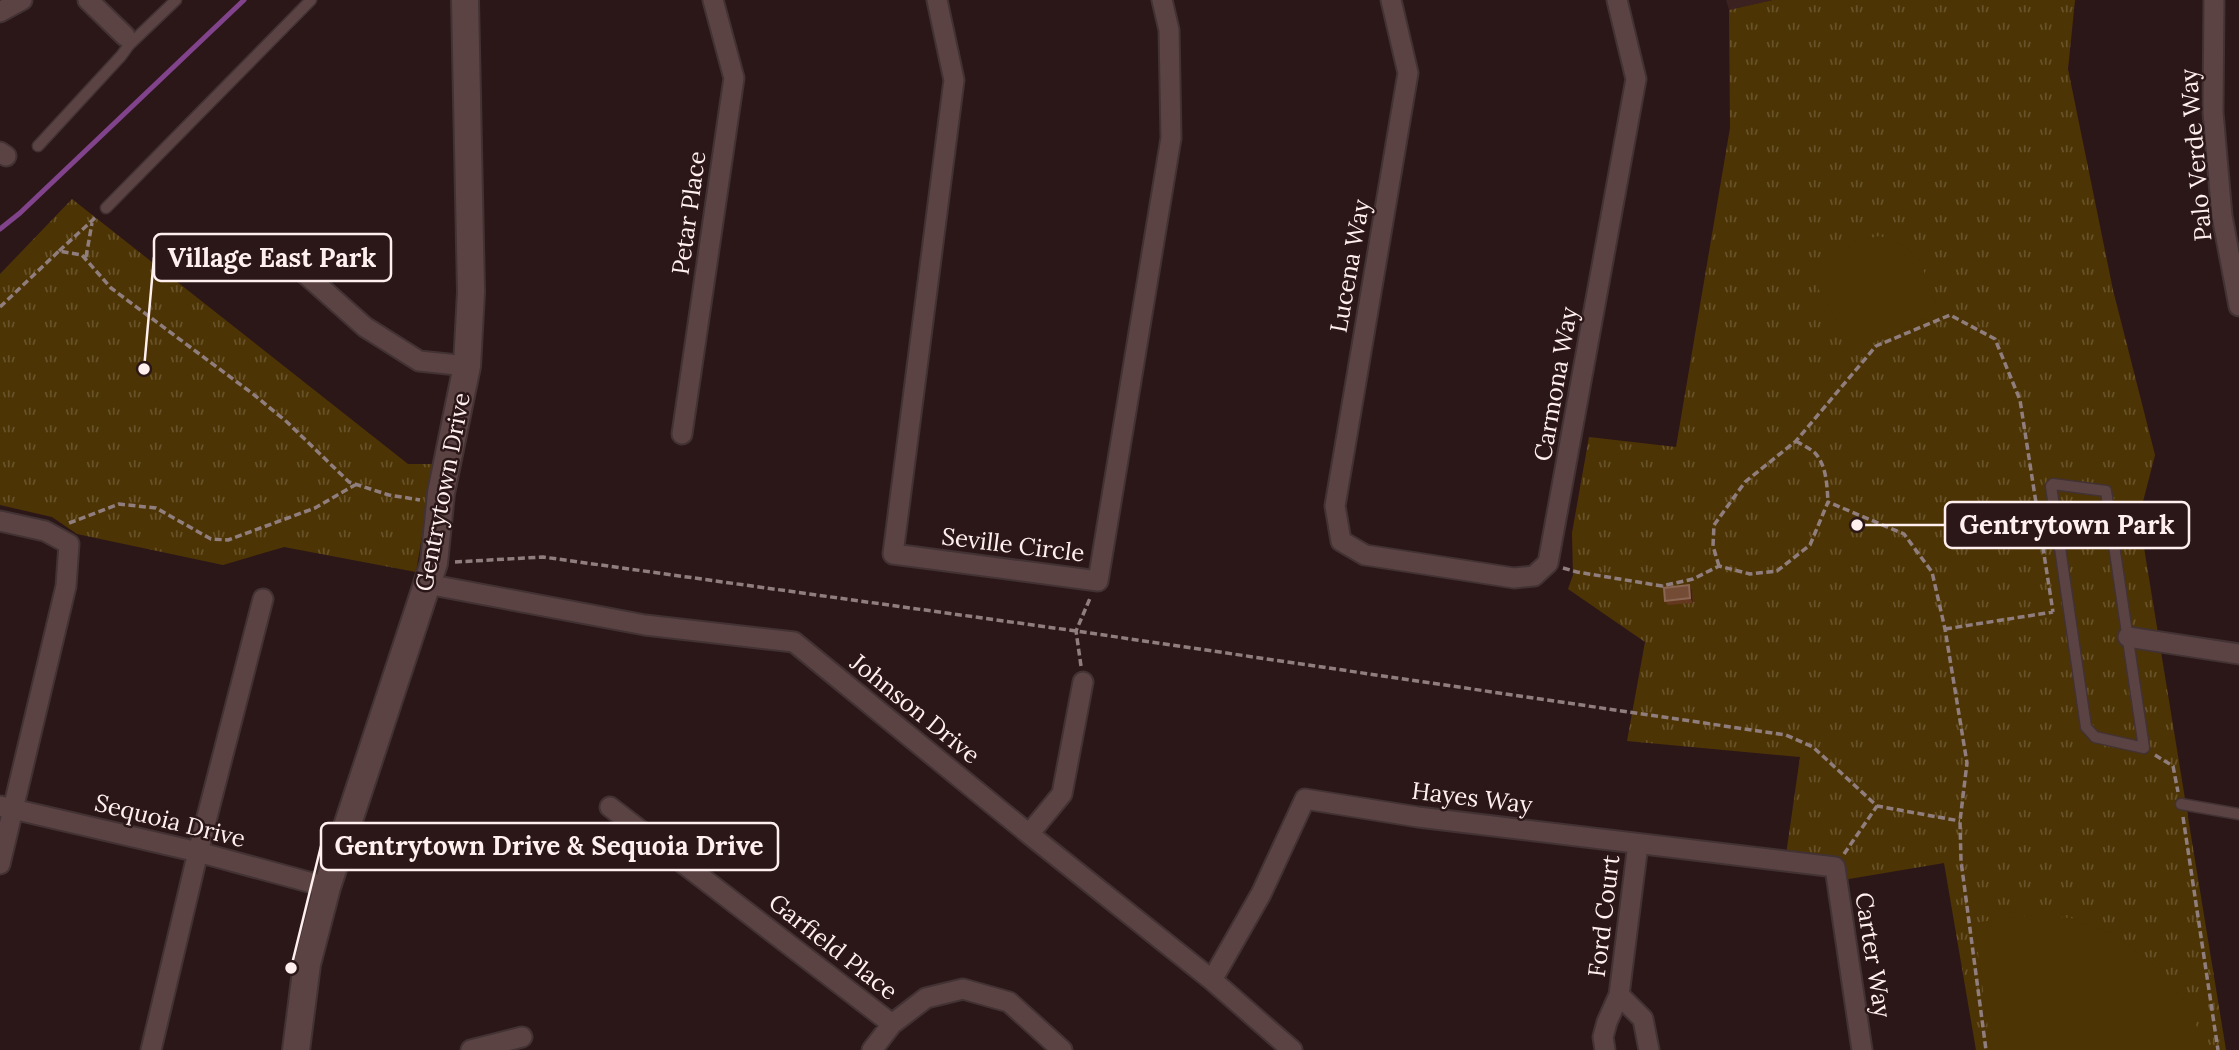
<svg xmlns="http://www.w3.org/2000/svg" width="2239" height="1050" font-family="Lora,serif">
  <defs>
    <pattern id="park-tufts" width="24" height="20" patternUnits="userSpaceOnUse" patternTransform="scale(1.75)"><rect width="24" height="20" fill="#4d3404"/><path d="M3 7l-1-3M5 7V3M7 7l1-3M15 17l-1-3M17 17v-4M19 17l1-3" fill="none" stroke="#685229"/></pattern>
  </defs>
  <rect width="100%" height="100%" fill="#2c1718"/>
  <!-- built -->
  <path fill="#3c2121" d="M 1726,0 L 1773,0 L 1729,10 Z"/>
  <!-- park -->
  <path fill="url(#park-tufts)" d="M 1773,0 L 2075,0 L 2068,69 L 2113,290 L 2155,455 L 2139,517 L 2226,1050 L 1976,1050 L 1944,863 L 1837,881 L 1834,867 L 1785,862 L 1800,757 L 1627,741 L 1645,642 L 1568,589 L 1573,575 L 1572,533 L 1589,437 L 1676,447 L 1730,128 L 1729,10 Z
    M 72,199 L 408,464 L 434,464 L 416,572 L 284,547 L 223,565 L 77,534 L 52,517 L 0,505 L 0,274 Z"/>
  <!-- pitch -->
  <path fill="#4d3404" d="M 1880,236 L 1905,246 L 1921,263 L 1938,312 L 1873,343 L 1847,338 L 1812,278 L 1836,256 L 1855,241 Z
    M 2027,915 L 2071,918 L 2118,937 L 2154,965 L 2183,999 L 2205,1043 L 2206,1050 L 1991,1050 L 1974,923 Z"/>
  <g fill="none" stroke-linecap="round" stroke-linejoin="round">
    <!-- stream -->
    <path stroke="#80438c" stroke-width="5" d="M 0,229 L 20,213 L 244,0"/>
    <!-- lane casing -->
    <g stroke="#423233" stroke-width="13">
      <path id="lane" d="M 129,45 L 176,0
        M 38,146 L 121,56 L 129,45 L 125,36
        M 106,208 L 311,0
        M 2053,484 L 2106,491 L 2144,748 L 2095,737 L 2086,727 L 2051,486 Z
        M 2181,804 L 2239,814"/>
    </g>
    <!-- street casing -->
    <g stroke="#423233" stroke-width="23">
      <path id="street" d="M 88,0 L 125,36
        M 937,0 L 954,80 L 893,554 L 1098,581 L 1171,138 L 1169,30 L 1162,0
        M 1391,0 L 1408,73 L 1335,506 L 1341,541 L 1365,555 L 1514,578 L 1534,576 L 1548,563 L 1636,79 L 1617,0
        M 2214,0 L 2213,112 L 2222,216 L 2239,306
        M 0,12 L 22,0
        M 0,152 L 6,156
        M 284,255 L 365,327 L 419,361 L 467,366
        M 682,434 L 734,78 L 713,0
        M 0,521 L 45,531 L 69,544 L 66,586 L 0,864
        M 427,584 L 645,625 L 794,642 L 1029,834 L 1212,980 L 1292,1050
        M 2128,637 L 2239,654
        M 0,806 L 198,852 L 327,887
        M 610,807 L 892,1024
        M 1029,834 L 1062,794 L 1083,682
        M 1212,980 L 1261,894 L 1305,799 L 1418,817 L 1835,867 L 1862,1050
        M 1619,995 L 1643,1019 L 1649,1050
        M 151,1050 L 198,852 L 263,599
        M 471,1050 L 522,1037
        M 872,1050 L 892,1024 L 926,998 L 963,989 L 1009,1002 L 1062,1050
        M 1605,1050 L 1603,1037 L 1607,1022 L 1619,995 L 1638,844"/>
    </g>
    <!-- secondary casing -->
    <g stroke="#423233" stroke-width="30">
      <path id="secondary" d="M 296,1050 L 307,964 L 327,887 L 434,563 L 441,493 L 467,366 L 471,292 L 465,0"/>
    </g>
    <!-- path -->
    <path stroke="#907e7e" stroke-width="3.5" stroke-dasharray="7 3.5" stroke-linecap="butt" d="M 59,251 L 96,217
      M 86,257 L 92,223
      M 0,307 L 59,251 L 82,255 L 111,288 L 253,394 L 287,422 L 349,482 L 389,495 L 420,500
      M 1796,441 C 1802,445 1810,448 1815,453 C 1827,466 1827,487 1828,502
      M 69,523 L 119,504 L 156,508 L 211,539 L 228,540 L 315,508 L 355,485
      M 455,562 L 543,557 L 1076,631 L 1786,735 L 1813,747 L 1877,806 L 1960,821
      M 1719,566 L 1713,546 L 1714,525 L 1745,482 L 1796,441 L 1876,346 L 1950,315 L 1995,339 L 2020,400 L 2053,612
      M 1563,568 L 1577,572 L 1662,586 L 1693,579 L 1719,566 L 1750,574 L 1777,571 L 1810,545 L 1828,502 L 1904,534 L 1932,572 L 1945,629 L 1967,763 L 1960,821 L 1961,861 L 1986,1050
      M 1945,629 L 2053,612
      M 1081,666 L 1076,631 L 1091,596
      M 2155,755 L 2173,766 L 2178,792
      M 2183,817 L 2218,1050
      M 1844,854 L 1877,806"/>
    <!-- lane -->
    <use href="#lane" stroke="#5b4343" stroke-width="10"/>
    <!-- street -->
    <use href="#street" stroke="#5b4343" stroke-width="19"/>
    <!-- secondary -->
    <use href="#secondary" stroke="#5b4343" stroke-width="26"/>
  </g>
  <!-- wall -->
  <path fill="#64381f" d="M 1692,590 L 1693,603 L 1668,605 L 1665,601 Z"/>
  <!-- shaded-wall -->
  <path fill="#462213" d="M 1689,585 L 1692,590 L 1693,603 L 1690,598 Z"/>
  <!-- building -->
  <path fill="#744c35" stroke="#8a6552" stroke-width="2" d="M 1689,585 L 1690,598 L 1665,601 L 1664,588 Z"/>
  <g text-anchor="middle" stroke-width="5" stroke-linejoin="round" paint-order="stroke">
    <!-- street labels -->
    <g font-size="24" fill="#fff0ef" stroke="#2c1718">
      <text transform="translate(2196 155) rotate(-95)" y="8">Palo Verde Way</text>
      <text transform="translate(689 213) rotate(-82)" y="8">Petar Place</text>
      <text transform="translate(1350 266) rotate(-80)" y="8">Lucena Way</text>
      <text transform="translate(1556 384) rotate(-80)" y="8">Carmona Way</text>
      <text transform="translate(443 492) rotate(-79)" y="8">Gentrytown Drive</text>
      <text transform="translate(1013 545) rotate(7)" y="8">Seville Circle</text>
      <text transform="translate(915 709) rotate(39)" y="8">Johnson Drive</text>
      <text transform="translate(1472 798) rotate(7)" y="8">Hayes Way</text>
      <text transform="translate(170 821) rotate(14)" y="8">Sequoia Drive</text>
      <text transform="translate(1604 916) rotate(-83)" y="8">Ford Court</text>
      <text transform="translate(833 947) rotate(38)" y="8">Garfield Place</text>
      <text transform="translate(1873 955) rotate(81)" y="8">Carter Way</text>
    </g>
  </g>
  <!-- callouts -->
  <path fill="none" stroke="#fff0ef" stroke-width="2.5" d="M144 369L154 257M1857 525L1945 525M291 968L321 846"/>
  <g fill="#fff0ef" stroke="#2c1718" stroke-width="2.5">
    <circle cx="144" cy="369" r="7"/>
    <circle cx="1857" cy="525" r="7"/>
    <circle cx="291" cy="968" r="7"/>
  </g>
  <g fill="#2c1718" stroke="#fff0ef" stroke-width="2.5">
    <rect x="154" y="234" width="237" height="47" rx="7"/>
    <rect x="1945" y="502" width="244" height="46" rx="7"/>
    <rect x="321" y="823" width="457" height="47" rx="7"/>
  </g>
  <g font-size="26" text-anchor="middle" font-weight="bold" fill="#fff0ef">
    <text x="272" y="267">Village East Park</text>
    <text x="2067" y="534">Gentrytown Park</text>
    <text x="549" y="855">Gentrytown Drive &amp; Sequoia Drive</text>
  </g>
</svg>
